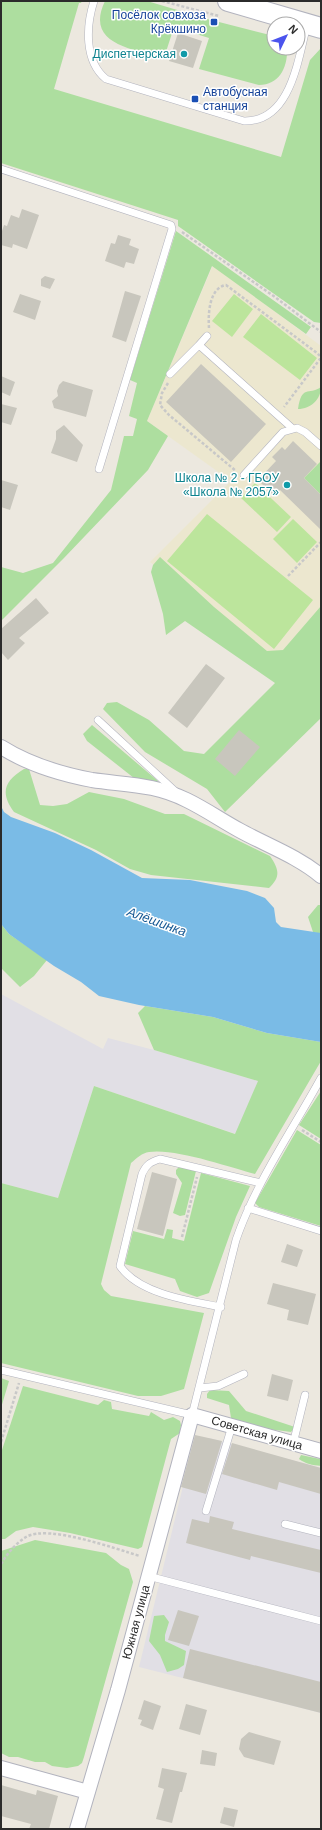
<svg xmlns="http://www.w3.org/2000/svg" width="322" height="1830" font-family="Arial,sans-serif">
  <rect width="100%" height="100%" fill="#ece8df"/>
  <!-- industrial -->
  <path fill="#e1dfe5" d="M 1,994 L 103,1049 L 108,1038 L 154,1050 L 258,1081 L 236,1134 L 94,1086 L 58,1198 L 1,1183 Z
    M 209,1438 L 321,1468 L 321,1713 L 139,1667 L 193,1445 L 207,1448 Z"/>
  <!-- education -->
  <path fill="#ece7cf" d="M 213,265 L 321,346 L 321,698 L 319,700 L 150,562 L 231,481 L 147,421 Z"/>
  <!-- green -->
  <path fill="#adde9f" d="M 1,1 L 82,1 L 81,3 L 79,3 L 54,89 L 281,157 L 310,60 L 321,48 L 321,323 L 314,322 L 178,226 L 178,220 L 1,163 Z
    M 105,1 L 147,1 L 211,20 L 211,23 L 218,26 L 219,22 L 274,36 L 274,48 L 287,48 C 288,66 280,85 259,85 L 199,69 L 209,38 L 174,27 L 164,58 C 134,49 84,45 105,1 Z
    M 176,231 L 311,327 L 306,334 L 212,266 L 147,421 L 168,436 L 148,470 L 64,558 L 1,621 L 1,567 L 23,573 L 53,563 L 111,490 L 124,436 L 133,436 L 137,419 L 129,416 L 137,383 L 130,380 Z
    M 321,387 C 321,399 311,409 298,409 C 302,384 308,396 321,387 Z
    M 321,461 L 321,495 L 304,478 Z
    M 160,557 L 214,607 L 267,651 L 283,650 L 321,606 L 321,718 L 225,812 L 207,789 L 145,752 L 103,709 L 107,703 L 117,702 L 149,720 L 184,751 L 204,754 L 275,683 L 185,621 L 166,635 L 163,614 L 151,572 L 153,565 Z
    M 92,725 L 158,781 L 160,786 L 139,782 L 87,741 L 83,734 Z
    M 24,769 L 29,769 L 40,805 L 53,806 L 67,804 L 89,792 L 124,799 L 165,814 L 184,814 L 270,856 C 279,869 281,877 269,888 L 151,875 L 130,869 L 96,850 L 14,812 C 0,793 4,781 24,769 Z
    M 318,905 L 321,905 L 321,934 L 313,932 L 308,917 Z
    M 1,924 L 9,934 L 47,960 L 34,976 L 20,987 L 1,968 Z
    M 145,1006 L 213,1017 L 267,1033 L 321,1042 L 321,1061 L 255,1174 C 229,1167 175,1148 149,1152 C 142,1153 137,1158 131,1163 L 101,1284 L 104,1290 L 111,1296 L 204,1313 L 184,1389 L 161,1396 L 138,1396 L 1,1363 L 1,1183 L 58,1198 L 94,1086 L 235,1134 L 258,1081 L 154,1050 L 138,1013 Z
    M 321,1091 L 321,1139 L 299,1125 Z
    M 297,1130 L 321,1145 L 321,1226 L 259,1207 L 255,1203 Z
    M 179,1167 L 196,1171 L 185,1215 L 180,1216 L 173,1213 L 182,1183 L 176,1174 L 176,1170 Z
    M 201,1173 L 250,1186 L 236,1217 L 209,1293 L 197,1297 L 180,1291 L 175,1279 L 125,1264 L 133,1231 L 164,1239 L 167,1229 L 173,1230 L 172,1238 L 184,1241 Z
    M 1,1378 L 9,1381 L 1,1408 Z
    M 23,1386 L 98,1405 L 104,1400 L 111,1402 L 112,1409 L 149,1416 L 151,1412 L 164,1420 L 173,1417 L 180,1421 L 181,1425 L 180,1433 L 171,1439 L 142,1547 L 138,1549 L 70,1533 L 33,1527 L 16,1531 L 5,1539 L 1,1539 L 1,1453 Z
    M 210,1390 L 229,1391 L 246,1411 L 295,1427 L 291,1432 C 271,1429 250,1429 231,1418 L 229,1405 L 207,1398 L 207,1394 Z
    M 301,1455 L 320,1459 L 321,1466 C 312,1465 306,1464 299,1459 Z
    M 35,1540 L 106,1553 L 121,1565 L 129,1569 L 133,1582 L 84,1757 L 82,1763 L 78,1766 L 67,1768 L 52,1766 L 45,1762 L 35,1762 L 18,1757 L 9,1757 L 1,1753 L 1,1551 Z
    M 164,1615 L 169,1622 L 165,1635 L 165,1641 L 186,1651 L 184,1665 L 178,1669 L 167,1672 L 160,1655 L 149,1641 L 154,1616 Z"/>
  <!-- pitch -->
  <path fill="#bce59c" d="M 234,294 L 253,309 L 232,337 L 212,321 Z
    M 261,314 L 317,358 L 300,380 L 243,337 Z
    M 255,483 L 291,517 L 277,532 L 241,498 Z
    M 207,514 L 313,600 L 274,649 L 167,561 Z
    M 293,519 L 317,542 L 297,563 L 273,539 Z"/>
  <!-- water -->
  <path fill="#7abbe6" d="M 1,806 L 4,812 L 11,817 L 55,833 L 91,850 L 142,878 L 190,880 L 247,891 L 265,898 L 274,908 L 276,922 L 281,927 L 321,933 L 321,1042 L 267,1033 L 213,1017 L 139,1005 L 99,996 L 81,982 L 54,966 L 9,934 L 1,924 Z"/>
  <!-- building -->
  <path fill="#c8c6bd" d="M 178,33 L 202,41 L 193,68 L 169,61 Z
    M 22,209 L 39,215 L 27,249 L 13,244 L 12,248 L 1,245 L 1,234 L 4,225 L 7,226 L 11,215 L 19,218 Z
    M 118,235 L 131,239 L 129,245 L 139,249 L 134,264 L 126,262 L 124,268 L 105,261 L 111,243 L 115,244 Z
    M 45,276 L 55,279 L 50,289 L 41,286 L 41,279 Z
    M 125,291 L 141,296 L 126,342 L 112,337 Z
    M 20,294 L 41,301 L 35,320 L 13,312 Z
    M 201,364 L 266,424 L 231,462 L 166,402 Z
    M 1,376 L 15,382 L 10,396 L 1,392 Z
    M 63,381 L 93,390 L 86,417 L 54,408 L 52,401 L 58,396 L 57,391 L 59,385 Z
    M 1,404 L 17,408 L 11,425 L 1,422 Z
    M 64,425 L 83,445 L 77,462 L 51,453 L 56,439 L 56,431 Z
    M 293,441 L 317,464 L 304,478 L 321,495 L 321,530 L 280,490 L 274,496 L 258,480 L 276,461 L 272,457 L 282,447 L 285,450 Z
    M 1,480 L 18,485 L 10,510 L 1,507 Z
    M 36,598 L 49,613 L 19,638 L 25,643 L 8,660 L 1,652 L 1,629 Z
    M 206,664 L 225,678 L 187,728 L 168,713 Z
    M 239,730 L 260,747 L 235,776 L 215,759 Z
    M 152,1172 L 177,1179 L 163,1236 L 137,1229 Z
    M 287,1244 L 303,1250 L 297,1267 L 281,1262 Z
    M 273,1283 L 316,1294 L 308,1325 L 287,1320 L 289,1310 L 267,1304 Z
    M 272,1374 L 293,1380 L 288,1401 L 267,1396 Z
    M 195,1435 L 222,1441 L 206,1494 L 181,1487 Z
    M 232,1443 L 321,1468 L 321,1494 L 279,1482 L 277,1490 L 222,1474 Z
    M 210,1516 L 234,1522 L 232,1529 L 321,1550 L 321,1573 L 251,1556 L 250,1560 L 186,1543 L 192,1519 L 209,1523 Z
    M 178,1610 L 199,1616 L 189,1646 L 168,1640 Z
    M 190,1649 L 321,1682 L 321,1713 L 183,1678 Z
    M 144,1700 L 161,1706 L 153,1730 L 140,1725 L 142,1720 L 138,1719 Z
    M 186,1704 L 207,1710 L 200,1735 L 179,1729 Z
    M 249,1732 L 281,1741 L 274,1765 L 244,1757 L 239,1749 L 241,1739 Z
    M 202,1750 L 217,1753 L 215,1766 L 200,1764 Z
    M 162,1768 L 187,1773 L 182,1792 L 180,1792 L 172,1823 L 156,1819 L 164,1789 L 158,1787 Z
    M 1,1785 L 36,1795 L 37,1790 L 58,1796 L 49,1829 L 29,1829 L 31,1824 L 1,1816 Z
    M 224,1807 L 238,1810 L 234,1827 L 220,1823 Z"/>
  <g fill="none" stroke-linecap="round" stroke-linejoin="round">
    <!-- lane casing -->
    <g stroke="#b2b3be" stroke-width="8">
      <path id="lane" d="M 94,1 C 86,26 84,61 106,79 L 244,121 C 291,122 298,59 307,25
        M 1,169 L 171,225 L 172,229 L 99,469
        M 199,345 L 207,336
        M 170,374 L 199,345 L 292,428
        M 244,475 L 283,432 L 297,428 L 305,432 L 321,446
        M 98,720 L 176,792
        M 248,1208 L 321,1231
        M 221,1307 C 190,1301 139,1294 120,1266 L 142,1174 C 146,1165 150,1162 160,1159 L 261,1183
        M 1,1370 L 192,1415 L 236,1240 C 256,1182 292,1131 321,1078
        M 200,1388 L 218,1386 L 244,1374
        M 293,1444 L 305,1395
        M 206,1511 L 232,1426
        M 285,1524 L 321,1533
        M 148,1576 L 321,1621"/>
    </g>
    <!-- street casing -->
    <g stroke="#b2b3be" stroke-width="16">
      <path id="street" d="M 1,747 C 28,764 60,774 92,780 C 112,783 132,784 152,788 C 186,795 210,814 239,830 C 266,845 297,856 321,876
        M 1,1768 L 88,1792
        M 77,1829 L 118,1690 L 192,1415 L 321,1451"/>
    </g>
    <!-- secondary casing -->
    <g stroke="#b2b3be" stroke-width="22">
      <path id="secondary" d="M 228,1 L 321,28"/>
    </g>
    <!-- path -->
    <path stroke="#c8c8c8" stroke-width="2.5" stroke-dasharray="3 2" stroke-linecap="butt" d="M 162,1 L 219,16
      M 182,232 L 275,297 L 321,332
      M 209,328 C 208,314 209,288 226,285 L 317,353 L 320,356 L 320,359 L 284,407
      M 168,383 L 162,393 L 160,405 L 169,415 L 236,471
      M 288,576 L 321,542
      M 302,1130 L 321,1142
      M 182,1237 L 197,1177
      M 1,1442 L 19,1383
      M 1,1564 C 7,1554 16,1543 26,1537 C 48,1524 116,1549 140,1556"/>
    <!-- lane -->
    <use href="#lane" stroke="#fff" stroke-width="7"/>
    <!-- street -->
    <use href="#street" stroke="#fff" stroke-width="14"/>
    <!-- secondary -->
    <use href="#secondary" stroke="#fff" stroke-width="20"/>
  </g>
  <!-- markers -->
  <g fill="#1a4fb4" stroke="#fff" stroke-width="1.5">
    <rect x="210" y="18" width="8" height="8" rx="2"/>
    <rect x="191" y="95" width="8" height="8" rx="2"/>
  </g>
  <g fill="#0f9aa8" stroke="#fff" stroke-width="1.5">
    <circle cx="184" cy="54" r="4"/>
    <circle cx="287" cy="485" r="4"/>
  </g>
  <g text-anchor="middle" stroke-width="3" stroke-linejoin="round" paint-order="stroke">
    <!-- transit labels -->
    <g font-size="12" fill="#164399" stroke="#fff" text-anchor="end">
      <text x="206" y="19">Посёлок совхоза<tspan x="206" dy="14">Крёкшино</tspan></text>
      <text x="203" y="96" text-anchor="start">Автобусная<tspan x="203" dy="14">станция</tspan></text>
    </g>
    <!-- culture labels -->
    <g font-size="12" fill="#0d838f" stroke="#fff" text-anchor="end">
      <text x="176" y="58">Диспетчерская</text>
      <text x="279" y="482">Школа № 2 - ГБОУ<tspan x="279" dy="14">«Школа № 2057»</tspan></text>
    </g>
    <!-- street labels -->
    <g font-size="12" fill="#2b2b2b" stroke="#fff">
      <text transform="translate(257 1433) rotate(16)" y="4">Советская улица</text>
      <text transform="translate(136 1622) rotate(-75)" y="4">Южная улица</text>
    </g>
    <!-- water labels -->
    <g font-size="13" font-style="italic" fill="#175994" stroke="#fff">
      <text transform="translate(157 921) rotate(20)" y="5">Алёшинка</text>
    </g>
  </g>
  <!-- border -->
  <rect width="322" height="1830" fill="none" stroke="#2b2b2b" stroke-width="4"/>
  <!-- north arrow -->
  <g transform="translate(286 36) rotate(47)"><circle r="19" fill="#ffffff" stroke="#aaaaaa"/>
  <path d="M0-3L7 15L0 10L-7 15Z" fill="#4b54ed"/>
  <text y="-6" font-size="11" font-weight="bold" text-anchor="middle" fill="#2b2b2b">N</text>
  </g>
</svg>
